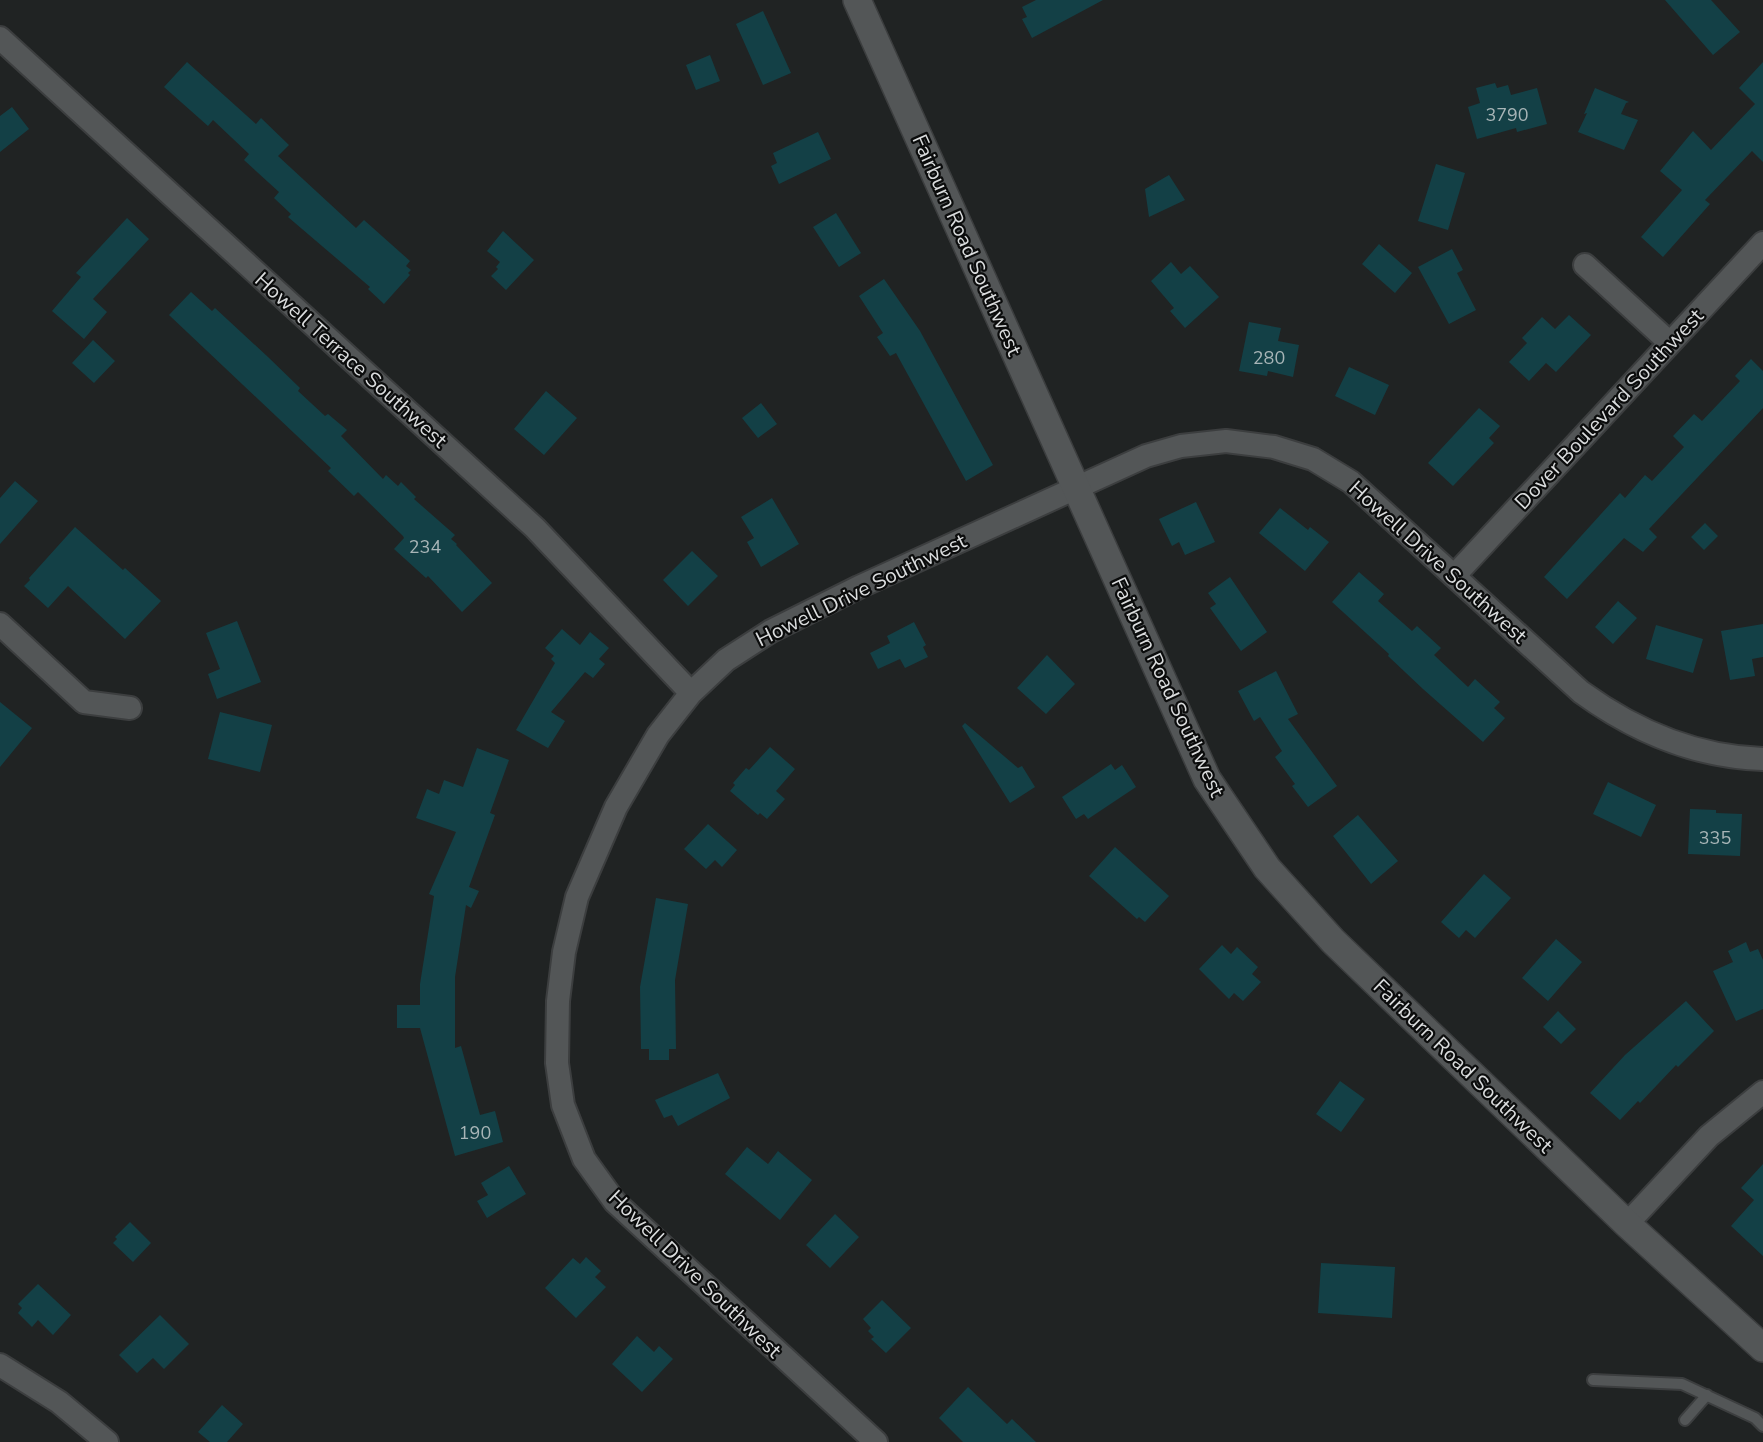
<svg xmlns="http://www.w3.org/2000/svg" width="1763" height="1442" font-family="'Nunito Sans',sans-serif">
  <rect width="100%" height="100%" fill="#202323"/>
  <!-- building -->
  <path fill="#134046" d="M 1036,0 L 1103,0 L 1032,38 L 1022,19 L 1027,17 L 1022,7 Z
    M 1665,0 L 1711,0 L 1740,32 L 1713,55 Z
    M 763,11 L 791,73 L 763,85 L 736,24 Z
    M 710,55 L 720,81 L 696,90 L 686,65 Z
    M 187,62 L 256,124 L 261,118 L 289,145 L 278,156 L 356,228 L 364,220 L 410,261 L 406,266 L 411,270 L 408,273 L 410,275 L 384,304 L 368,289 L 370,287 L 288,217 L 291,214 L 274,198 L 279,192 L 244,160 L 249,154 L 213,120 L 208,126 L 164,87 Z
    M 1763,62 L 1763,162 L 1752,151 L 1705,200 L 1710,204 L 1663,257 L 1641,237 L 1682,190 L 1660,171 L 1693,131 L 1711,150 L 1755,104 L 1739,88 Z
    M 1495,83 L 1497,88 L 1508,85 L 1511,95 L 1537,88 L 1547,124 L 1517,132 L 1516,128 L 1477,139 L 1468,107 L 1480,103 L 1476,88 Z
    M 1595,88 L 1629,102 L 1626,103 L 1621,114 L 1638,120 L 1624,150 L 1578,132 L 1587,113 L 1584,114 Z
    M 12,107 L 29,129 L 0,152 L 0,116 Z
    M 818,132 L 831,159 L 779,184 L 771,166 L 777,163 L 773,153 Z
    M 1436,164 L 1465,173 L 1448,230 L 1418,221 Z
    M 1169,175 L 1185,200 L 1149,217 L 1145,189 Z
    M 836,213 L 861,253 L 839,267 L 813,227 Z
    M 127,218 L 149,239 L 93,299 L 107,312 L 84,339 L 52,311 L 81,277 L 76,273 Z
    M 503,231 L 534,260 L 506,290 L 491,276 L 498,269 L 496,267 L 500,262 L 487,251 Z
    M 1379,244 L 1412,273 L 1395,293 L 1362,264 Z
    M 1452,249 L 1463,270 L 1457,273 L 1476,310 L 1449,324 L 1418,267 Z
    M 1171,262 L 1181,274 L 1190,266 L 1219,297 L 1185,328 L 1170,311 L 1174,308 L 1151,281 Z
    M 884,279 L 920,331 L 993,465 L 966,481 L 896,353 L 890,356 L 877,337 L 883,333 L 859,296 Z
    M 191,292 L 212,311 L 215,308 L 268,357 L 300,388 L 298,391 L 325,416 L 328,414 L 347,430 L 341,436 L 383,479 L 386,475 L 398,486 L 401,482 L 416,497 L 414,499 L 455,535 L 451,539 L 457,544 L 456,545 L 492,583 L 462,612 L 428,576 L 426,578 L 394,549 L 404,538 L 403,536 L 358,492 L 354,496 L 328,471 L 331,468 L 169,315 Z
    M 1569,315 L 1591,335 L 1556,372 L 1546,363 L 1529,381 L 1509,362 L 1527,343 L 1522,338 L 1542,317 L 1555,329 Z
    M 1249,322 L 1281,328 L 1278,341 L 1299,345 L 1293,377 L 1268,371 L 1267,376 L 1239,371 Z
    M 93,340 L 115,361 L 94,383 L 72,363 Z
    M 1751,359 L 1763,371 L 1763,408 L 1649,529 L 1657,537 L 1643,552 L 1624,538 L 1567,599 L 1544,577 L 1620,493 L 1625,498 L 1645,475 L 1652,481 L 1684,447 L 1673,436 L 1694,414 L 1702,421 L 1740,381 L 1735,376 Z
    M 1349,367 L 1389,385 L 1375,415 L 1335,396 Z
    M 546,391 L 577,418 L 544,455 L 514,429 Z
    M 761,403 L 777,424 L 758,438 L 742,418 Z
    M 1479,408 L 1500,426 L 1489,438 L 1494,443 L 1453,486 L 1428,463 Z
    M 15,481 L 38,501 L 0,544 L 0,498 Z
    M 772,498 L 799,544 L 761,567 L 747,542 L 754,538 L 741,517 Z
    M 1196,502 L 1215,542 L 1185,555 L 1179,542 L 1172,546 L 1159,519 Z
    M 1280,508 L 1308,530 L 1310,527 L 1329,542 L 1305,571 L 1259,533 Z
    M 1705,523 L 1718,536 L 1704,550 L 1691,537 Z
    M 75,527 L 123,570 L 125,568 L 161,601 L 125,639 L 68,586 L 48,608 L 24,586 L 30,580 L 29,578 Z
    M 692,551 L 718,576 L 688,606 L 663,580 Z
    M 1359,572 L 1384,594 L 1378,601 L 1412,631 L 1417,626 L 1441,648 L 1434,655 L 1468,687 L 1475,679 L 1500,702 L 1494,708 L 1505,718 L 1483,742 L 1423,689 L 1388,656 L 1389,654 L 1332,602 Z
    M 1230,577 L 1267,632 L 1241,651 L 1210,608 L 1216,604 L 1208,593 Z
    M 1618,601 L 1637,618 L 1613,644 L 1595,627 Z
    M 237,621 L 261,682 L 217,699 L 208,674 L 220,669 L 206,633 Z
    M 914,622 L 926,645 L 923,647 L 928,657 L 905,668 L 900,659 L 878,669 L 870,653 L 890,643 L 887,636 Z
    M 1763,624 L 1763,657 L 1752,659 L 1755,676 L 1730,680 L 1721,631 Z
    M 1656,625 L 1703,639 L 1693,673 L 1646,659 Z
    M 562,629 L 580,645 L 590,632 L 609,648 L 599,659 L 605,664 L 593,678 L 585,672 L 551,712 L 565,721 L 548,748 L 516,730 L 555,663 L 551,659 L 554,656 L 545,648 Z
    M 1047,655 L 1075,684 L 1046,714 L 1017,688 Z
    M 1276,671 L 1298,714 L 1288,719 L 1337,786 L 1308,807 L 1292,786 L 1295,784 L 1275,757 L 1282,751 L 1260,717 L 1254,721 L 1238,691 Z
    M 0,702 L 32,728 L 0,767 Z
    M 220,712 L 272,725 L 260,772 L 208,759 Z
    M 965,723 L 1018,768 L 1022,766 L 1035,787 L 1010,803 L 962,726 Z
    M 770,747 L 795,769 L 776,791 L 785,799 L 767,819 L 760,813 L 758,815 L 730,791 L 735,785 L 733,783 L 746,768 L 749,770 Z
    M 477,748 L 509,760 L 490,813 L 495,815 L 469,887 L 479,891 L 471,908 L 466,905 L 455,977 L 455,1048 L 461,1046 L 480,1115 L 495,1111 L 503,1142 L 455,1156 L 420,1028 L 397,1028 L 397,1005 L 420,1005 L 420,984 L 434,896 L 429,894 L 456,832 L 416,818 L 427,789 L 439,794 L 444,780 L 463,787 Z
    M 1111,764 L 1115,770 L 1122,765 L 1136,787 L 1088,819 L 1084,814 L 1076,819 L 1062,797 Z
    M 1608,782 L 1656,805 L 1641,837 L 1593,814 Z
    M 1690,809 L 1716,810 L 1716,813 L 1742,814 L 1740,856 L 1688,854 Z
    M 1358,815 L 1398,861 L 1371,884 L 1333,836 Z
    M 708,824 L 737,850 L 722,867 L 715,860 L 706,869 L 684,849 Z
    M 1115,847 L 1169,896 L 1145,922 L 1139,917 L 1137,919 L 1089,876 Z
    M 1484,874 L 1511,898 L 1475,938 L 1466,930 L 1459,938 L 1441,922 Z
    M 656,898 L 688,904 L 675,980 L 676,1049 L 669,1049 L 669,1060 L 649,1060 L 649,1049 L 641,1049 L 640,987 Z
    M 1556,939 L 1582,962 L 1548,1001 L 1522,978 Z
    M 1746,942 L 1750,952 L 1758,949 L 1763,960 L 1763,1009 L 1736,1021 L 1713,971 L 1733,962 L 1728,951 Z
    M 1222,945 L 1231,954 L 1237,947 L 1258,967 L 1252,974 L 1261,982 L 1243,1001 L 1234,993 L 1229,999 L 1199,969 Z
    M 1686,1001 L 1714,1031 L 1678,1067 L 1676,1065 L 1640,1103 L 1638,1101 L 1620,1120 L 1590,1093 L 1625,1055 Z
    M 1558,1011 L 1576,1029 L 1561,1044 L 1543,1027 Z
    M 718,1073 L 730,1098 L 678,1126 L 672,1115 L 664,1118 L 655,1100 Z
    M 1340,1081 L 1365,1099 L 1341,1132 L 1316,1114 Z
    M 747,1147 L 768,1164 L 778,1151 L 812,1180 L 780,1220 L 725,1174 Z
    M 1763,1164 L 1763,1256 L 1731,1226 L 1754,1200 L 1741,1188 Z
    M 509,1166 L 526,1194 L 487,1218 L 477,1201 L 488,1195 L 481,1183 Z
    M 835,1214 L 859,1237 L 830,1268 L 806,1245 Z
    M 130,1222 L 151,1243 L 133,1262 L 113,1243 L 117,1239 L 115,1237 Z
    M 586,1257 L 601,1271 L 595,1277 L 606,1287 L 576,1318 L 545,1288 L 573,1258 L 580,1264 Z
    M 1321,1263 L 1395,1267 L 1392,1318 L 1318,1313 Z
    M 38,1284 L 71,1315 L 53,1335 L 38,1320 L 32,1327 L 18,1313 L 22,1308 L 18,1304 Z
    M 882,1300 L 911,1328 L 886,1353 L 871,1339 L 874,1337 L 868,1331 L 871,1328 L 863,1319 Z
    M 160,1315 L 189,1344 L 164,1369 L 153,1358 L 137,1373 L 119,1355 Z
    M 637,1336 L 654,1352 L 659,1346 L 673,1359 L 642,1392 L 612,1364 Z
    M 968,1387 L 1007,1424 L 1012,1419 L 1036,1442 L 963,1442 L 939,1418 Z
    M 222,1405 L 243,1424 L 227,1442 L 210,1442 L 198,1432 Z"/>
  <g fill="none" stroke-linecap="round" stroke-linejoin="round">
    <!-- service casing -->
    <g stroke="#3c3e3f" stroke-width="14">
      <path id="service" d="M 1593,1380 L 1682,1384 L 1755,1418 L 1763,1426
        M 1685,1420 L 1707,1395"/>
    </g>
    <!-- minor casing -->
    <g stroke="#3c3e3f" stroke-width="26">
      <path id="minor" d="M 0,38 L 535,528 L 691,693
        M 1585,265 L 1670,343
        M 1455,575 L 1763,243
        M 0,624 L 84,702 L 130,708
        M 1627,1224 L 1709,1136 L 1763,1092
        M 0,1365 L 59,1402 L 107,1442
        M 876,1442 L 615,1202 L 584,1159 L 563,1105 L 557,1063 L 558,1001 L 564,952 L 577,897 L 616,807 L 658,735 L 691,693 L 726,660 L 771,631 L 859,587 L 1146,456 L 1181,446 L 1226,441 L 1274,447 L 1313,459 L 1351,482 L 1581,692 C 1636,732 1695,757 1763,759"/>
    </g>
    <!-- tertiary casing -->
    <g stroke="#3c3e3f" stroke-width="30">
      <path id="tertiary" d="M 857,0 L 1207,779 L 1267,868 L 1333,941 L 1627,1224 L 1763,1348"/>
    </g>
    <!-- service -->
    <use href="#service" stroke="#535657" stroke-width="10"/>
    <!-- minor -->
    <use href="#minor" stroke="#535657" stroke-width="22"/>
    <!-- tertiary -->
    <use href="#tertiary" stroke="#535657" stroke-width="27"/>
  </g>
  <g text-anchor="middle" stroke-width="4.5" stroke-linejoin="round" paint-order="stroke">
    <!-- number labels -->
    <g font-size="18" fill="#a8b5b7">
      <text x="1507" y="121">3790</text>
      <text x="1269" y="364">280</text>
      <text x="425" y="553">234</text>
      <text x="1715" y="844">335</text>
      <text x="475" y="1139">190</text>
    </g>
    <!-- street labels -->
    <g font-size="21" fill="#dadcdd" stroke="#0b0c0c">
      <text transform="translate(967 245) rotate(66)" y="7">Fairburn Road Southwest</text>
      <text transform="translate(351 360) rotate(42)" y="7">Howell Terrace Southwest</text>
      <text transform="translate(1609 409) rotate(-47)" y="7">Dover Boulevard Southwest</text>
      <text transform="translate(1438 562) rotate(42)" y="7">Howell Drive Southwest</text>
      <text transform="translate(861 590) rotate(-26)" y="7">Howell Drive Southwest</text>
      <text transform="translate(1168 687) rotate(65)" y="7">Fairburn Road Southwest</text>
      <text transform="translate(1463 1066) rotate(44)" y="7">Fairburn Road Southwest</text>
      <text transform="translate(695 1274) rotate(44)" y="7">Howell Drive Southwest</text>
    </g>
  </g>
</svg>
